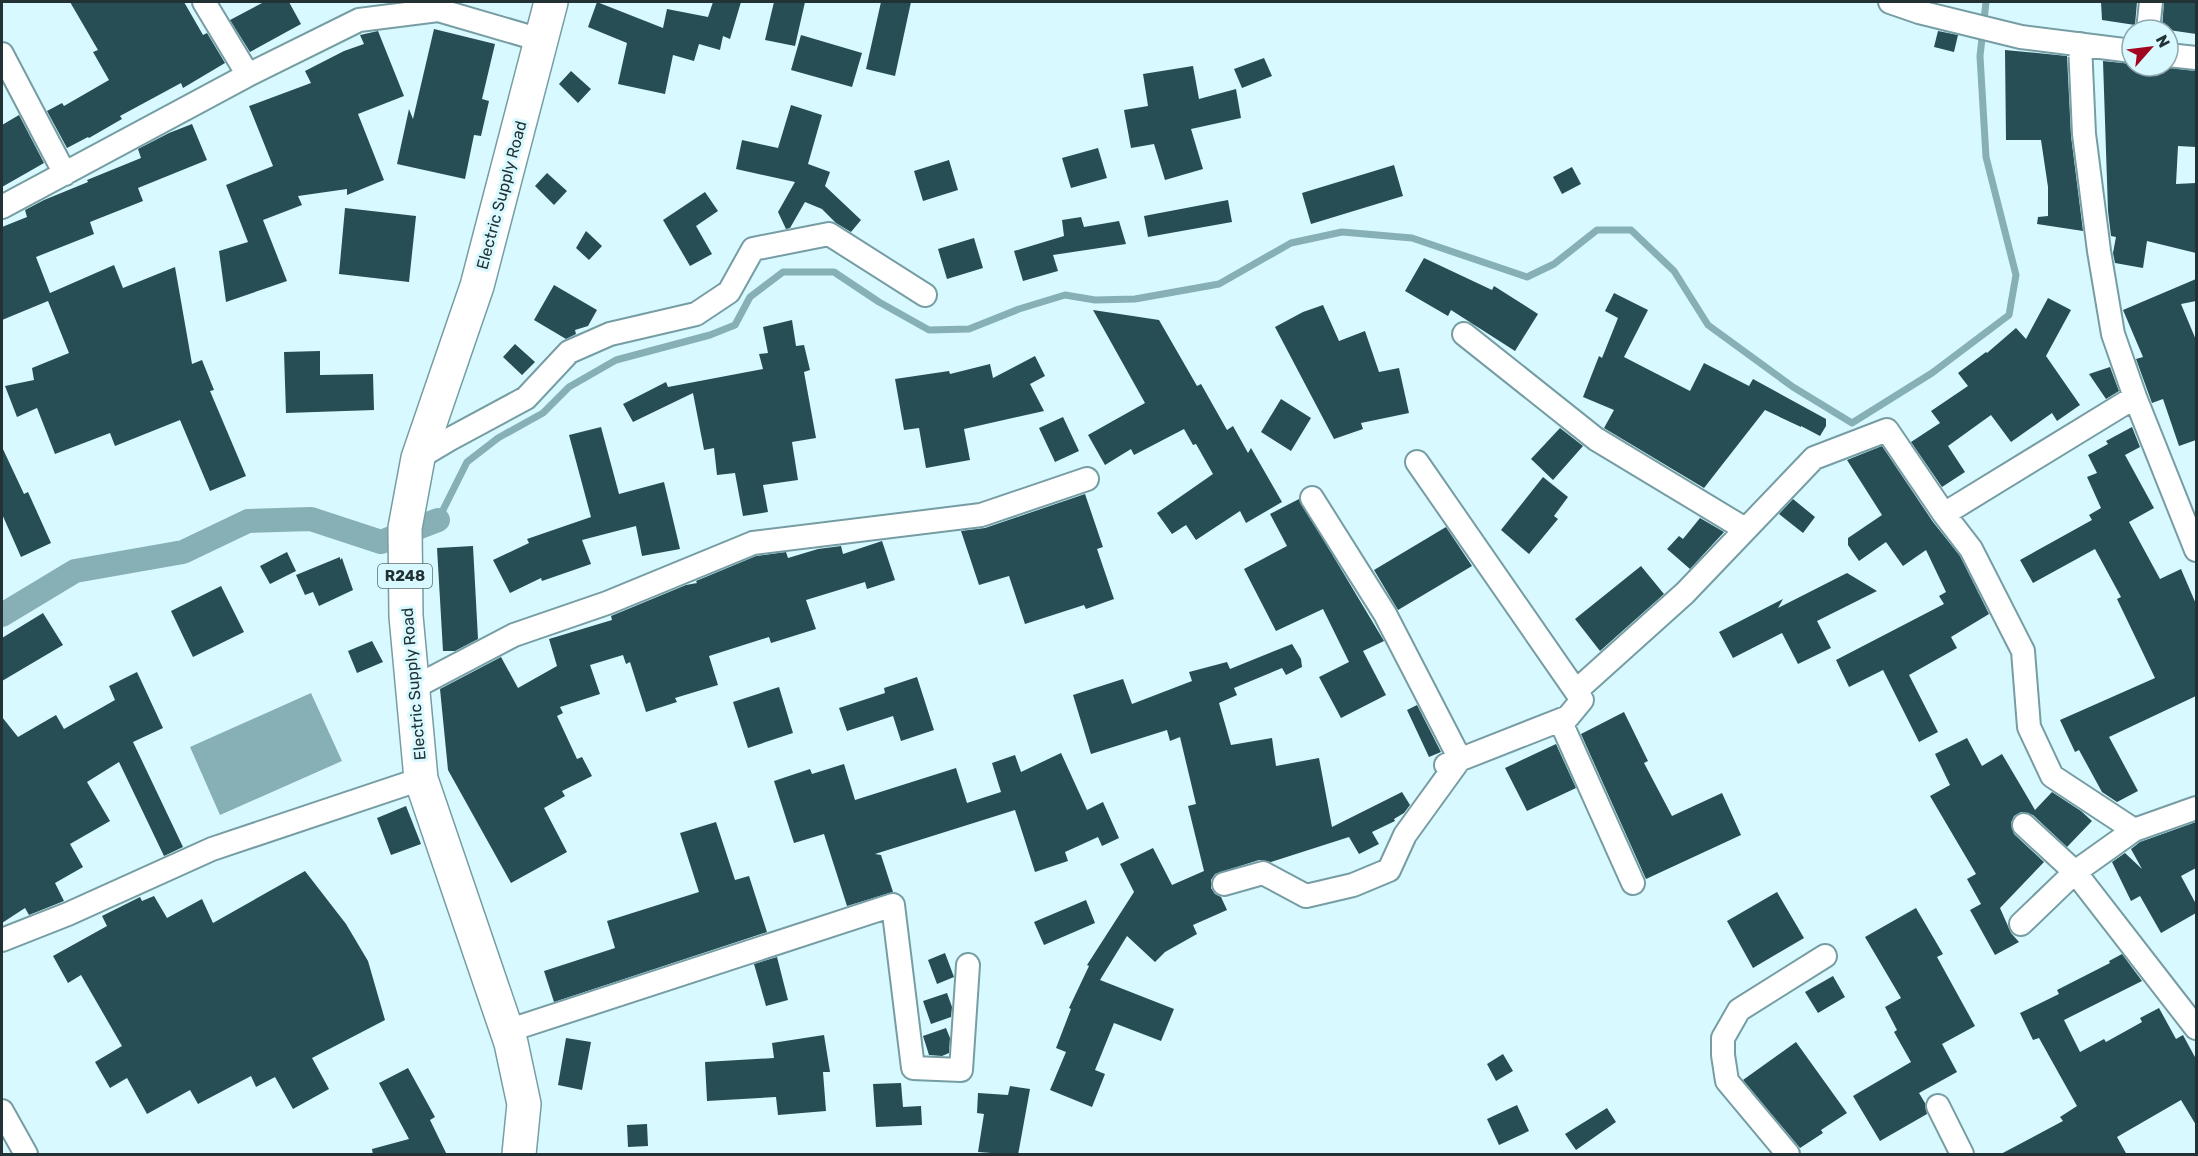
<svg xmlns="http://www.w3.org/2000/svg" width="2198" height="1156" font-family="Rubik,sans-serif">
  <rect width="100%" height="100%" fill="#d8f9ff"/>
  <!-- water -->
  <path fill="#86b0b6" d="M 311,693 L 342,761 L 220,815 L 190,747 Z"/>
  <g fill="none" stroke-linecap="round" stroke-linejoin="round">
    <!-- stream -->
    <path stroke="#86b0b6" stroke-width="7" d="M 438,520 L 467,462 L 498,438 L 543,413 L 569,387 L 616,360 L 710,335 L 735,325 L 750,297 L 783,272 L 834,272 L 879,302 L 929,330 L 969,329 L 1019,309 L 1065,295 L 1095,300 L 1135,299 L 1219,284 L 1291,243 L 1342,232 L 1412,238 L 1527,277 L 1554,264 L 1597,230 L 1631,230 L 1674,271 L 1708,325 L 1793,387 L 1852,423 L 1932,373 L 2009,315 L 2016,275 L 1986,157 L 1980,56 L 1986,2"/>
    <!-- canal -->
    <path stroke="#86b0b6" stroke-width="24" d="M 2,615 L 75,571 L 183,552 L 248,521 L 311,519 L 381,542 L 438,520"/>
  </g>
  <!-- building -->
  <path fill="#264e54" d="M 70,2 L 184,2 L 203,35 L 207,33 L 225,63 L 183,88 L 181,83 L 120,116 L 122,119 L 89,138 L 88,137 L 67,148 L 47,111 L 62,103 L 64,106 L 109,80 L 93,52 L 98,50 Z
    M 264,2 L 289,2 L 301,24 L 250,52 L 230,20 Z
    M 597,2 L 663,28 L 667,9 L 708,17 L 713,2 L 741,2 L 730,39 L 723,36 L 720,50 L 699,44 L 694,61 L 673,55 L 665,94 L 618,84 L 627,43 L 588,27 Z
    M 774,2 L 805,2 L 795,46 L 765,40 Z
    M 881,2 L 911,2 L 895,76 L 866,69 Z
    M 2101,2 L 2137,2 L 2135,25 L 2102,20 Z
    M 2164,2 L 2196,2 L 2196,34 L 2162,29 Z
    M 434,29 L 495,44 L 482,99 L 489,101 L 481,136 L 474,135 L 465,179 L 397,164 L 409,109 L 413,119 Z
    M 378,31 L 404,96 L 358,114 L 384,180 L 347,195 L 347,189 L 298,196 L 302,205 L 263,220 L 287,281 L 226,302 L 219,251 L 248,242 L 226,185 L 273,166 L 249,106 L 311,83 L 305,71 L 344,51 L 364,44 L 360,35 Z
    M 1938,31 L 1958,35 L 1954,52 L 1934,47 Z
    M 801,35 L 862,53 L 852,87 L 791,70 Z
    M 2005,50 L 2067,56 L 2071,136 L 2083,231 L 2037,224 L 2038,217 L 2048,216 L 2048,187 L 2041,140 L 2006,140 Z
    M 1264,58 L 1272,76 L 1242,88 L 1234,69 Z
    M 2103,61 L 2132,64 L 2132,66 L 2152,66 L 2196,71 L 2196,147 L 2178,146 L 2176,184 L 2196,183 L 2196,253 L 2147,241 L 2143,268 L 2115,263 L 2113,253 L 2116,237 L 2111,236 L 2108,211 Z
    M 1193,66 L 1199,99 L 1236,89 L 1241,118 L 1191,129 L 1203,169 L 1165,180 L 1154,144 L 1131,148 L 1124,110 L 1148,106 L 1143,74 Z
    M 571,71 L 591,89 L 578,103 L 559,84 Z
    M 791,105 L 822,115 L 808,164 L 830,172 L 825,186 L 861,220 L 851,232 L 836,223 L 822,209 L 805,202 L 790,228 L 786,229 L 778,212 L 795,182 L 736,169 L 742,140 L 778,148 Z
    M 19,115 L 44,163 L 2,187 L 2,125 Z
    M 192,124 L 207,160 L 138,188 L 143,201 L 90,222 L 94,234 L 36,257 L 50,293 L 114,265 L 123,288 L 175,267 L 192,364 L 202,360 L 214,390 L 210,391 L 246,476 L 210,491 L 180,420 L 115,446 L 110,433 L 55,454 L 37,408 L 17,417 L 5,386 L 34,380 L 32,368 L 69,353 L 48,301 L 2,320 L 2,227 L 27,217 L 25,210 L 44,200 L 88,182 L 87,180 L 141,158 L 138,149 L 169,133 Z
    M 1098,148 L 1107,178 L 1071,188 L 1062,158 Z
    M 949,160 L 958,190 L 923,201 L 914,171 Z
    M 1394,165 L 1403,196 L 1311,224 L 1302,193 Z
    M 1572,167 L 1581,184 L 1562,194 L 1553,177 Z
    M 547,173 L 567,191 L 554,205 L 535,186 Z
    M 705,192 L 718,211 L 696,226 L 712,254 L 690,266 L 663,220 Z
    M 1228,200 L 1232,222 L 1148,237 L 1144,216 Z
    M 345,208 L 416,216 L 409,282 L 339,274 Z
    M 1081,217 L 1084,227 L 1119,221 L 1126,244 L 1053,255 L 1058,271 L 1023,281 L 1014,251 L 1064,236 L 1062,220 Z
    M 586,231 L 602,246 L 589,260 L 576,248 Z
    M 974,238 L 983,268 L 947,279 L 938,249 Z
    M 1424,258 L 1492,290 L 1494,286 L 1538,314 L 1515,351 L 1451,310 L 1448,316 L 1405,291 Z
    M 2196,279 L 2196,301 L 2181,304 L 2196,340 L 2196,440 L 2179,446 L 2163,399 L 2152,403 L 2136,359 L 2143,357 L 2123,310 Z
    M 554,285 L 597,310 L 588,326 L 575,330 L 576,334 L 566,339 L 534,320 Z
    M 1614,293 L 1648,310 L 1624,357 L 1690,391 L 1704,363 L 1749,386 L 1753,379 L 1826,419 L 1826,426 L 1820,436 L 1801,426 L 1801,427 L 1765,410 L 1704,488 L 1604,428 L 1614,410 L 1583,397 L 1599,356 L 1602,358 L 1618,318 L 1605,311 Z
    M 2048,298 L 2071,310 L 2046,356 L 2080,405 L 2057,421 L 2052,413 L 2011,442 L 1991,415 L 1948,446 L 1965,472 L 1942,487 L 1911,442 L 1940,423 L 1931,411 L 1968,386 L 1958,373 L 1986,352 L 1987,353 L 2016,328 L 2026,339 Z
    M 1323,305 L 1339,341 L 1365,331 L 1379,372 L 1399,368 L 1409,413 L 1361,423 L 1363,429 L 1334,439 L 1275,327 L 1303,312 Z
    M 1093,310 L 1159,320 L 1197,386 L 1201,384 L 1227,430 L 1233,426 L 1248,453 L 1251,448 L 1282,502 L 1246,523 L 1240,511 L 1196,540 L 1186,525 L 1172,534 L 1157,513 L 1213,474 L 1196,444 L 1193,445 L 1184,429 L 1134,455 L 1131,449 L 1105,465 L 1088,435 L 1145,403 Z
    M 792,320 L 796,346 L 804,345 L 810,370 L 804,372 L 816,438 L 792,442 L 798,480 L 763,485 L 768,512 L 743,516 L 735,473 L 717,475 L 714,448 L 704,450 L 693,393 L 633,422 L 623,404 L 666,382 L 668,387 L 763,369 L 759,354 L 768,353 L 763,327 Z
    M 515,344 L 535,362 L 522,375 L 503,357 Z
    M 320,351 L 320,375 L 373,374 L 374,410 L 286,413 L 284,352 Z
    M 1035,356 L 1045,376 L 1030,384 L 1044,411 L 964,429 L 970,460 L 926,468 L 919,428 L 904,430 L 895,379 L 949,371 L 950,374 L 990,364 L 993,378 Z
    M 2110,367 L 2119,391 L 2106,399 L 2089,374 Z
    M 1281,399 L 1311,418 L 1291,451 L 1261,432 Z
    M 1063,417 L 1079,451 L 1055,462 L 1039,428 Z
    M 601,427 L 619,494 L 664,482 L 680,549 L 642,556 L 636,526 L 582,540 L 591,564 L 542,581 L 541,578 L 510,593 L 493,560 L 529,543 L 527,539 L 591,517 L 569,435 Z
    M 2132,427 L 2140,447 L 2125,455 L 2154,508 L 2129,522 L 2160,579 L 2181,569 L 2196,604 L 2196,696 L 2109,737 L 2138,791 L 2117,802 L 2102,792 L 2079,750 L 2075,752 L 2060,720 L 2155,678 L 2117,599 L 2121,597 L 2095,549 L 2033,583 L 2020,560 L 2092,520 L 2089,515 L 2101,508 L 2087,477 L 2097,473 L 2088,455 L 2108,444 L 2106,441 Z
    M 1560,428 L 1583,446 L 1553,480 L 1531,459 Z
    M 1882,446 L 1933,522 L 1960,556 L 1989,614 L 1951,637 L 1957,648 L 1909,675 L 1938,732 L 1919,742 L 1883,670 L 1849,687 L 1836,660 L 1944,604 L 1939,596 L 1946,592 L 1926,550 L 1903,566 L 1886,542 L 1859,561 L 1848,545 L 1848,538 L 1882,515 L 1847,460 Z
    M 2,447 L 24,494 L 28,492 L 51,543 L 21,557 L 2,514 Z
    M 1543,477 L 1568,497 L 1554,516 L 1558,519 L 1529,554 L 1501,530 Z
    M 1085,494 L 1103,547 L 1097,549 L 1114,599 L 1086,609 L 1084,605 L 1025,624 L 1009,576 L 979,585 L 961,531 L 985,528 Z
    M 1299,499 L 1384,641 L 1363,651 L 1386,695 L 1341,718 L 1319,677 L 1349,662 L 1323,609 L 1276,631 L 1244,569 L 1287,546 L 1270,514 Z
    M 1793,499 L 1815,517 L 1803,533 L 1779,514 Z
    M 1700,518 L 1724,532 L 1690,569 L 1667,549 L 1679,536 L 1683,539 Z
    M 1446,527 L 1472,566 L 1398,610 L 1374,570 Z
    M 882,541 L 895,580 L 867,589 L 865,582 L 806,600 L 816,629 L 771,643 L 769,637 L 709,656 L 718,685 L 675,698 L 677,702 L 646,712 L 630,662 L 626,664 L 623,655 L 590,665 L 600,694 L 560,707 L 563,713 L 557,716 L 577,759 L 582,757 L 592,776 L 562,791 L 565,796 L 544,808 L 567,852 L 511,883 L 448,770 L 440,689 L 501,657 L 518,688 L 557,666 L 549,639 L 612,620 L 611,616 L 686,585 L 697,583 L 696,581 L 756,556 L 786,552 L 788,558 L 818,549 L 841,546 L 843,554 Z
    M 473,546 L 478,639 L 455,651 L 443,651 L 437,548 Z
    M 287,552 L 296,571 L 270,584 L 260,566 Z
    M 340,557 L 340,560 L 342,558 L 353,590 L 319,606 L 313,592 L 305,595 L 296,575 Z
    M 1641,566 L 1664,594 L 1600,651 L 1575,619 Z
    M 1847,573 L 1877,591 L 1817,621 L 1831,648 L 1798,664 L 1782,633 L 1733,658 L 1719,632 L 1783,599 L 1778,608 Z
    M 221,586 L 244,632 L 193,657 L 171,611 Z
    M 43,613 L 63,645 L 2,681 L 2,638 Z
    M 372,641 L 383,662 L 357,673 L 348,651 Z
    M 1292,644 L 1301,659 L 1302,667 L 1286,675 L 1282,668 L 1234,688 L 1237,695 L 1219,703 L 1231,745 L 1272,738 L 1276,766 L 1319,758 L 1332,827 L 1402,792 L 1410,805 L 1404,813 L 1394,819 L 1395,821 L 1372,832 L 1379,844 L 1359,854 L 1349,837 L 1271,862 L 1259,860 L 1215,874 L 1211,880 L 1211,888 L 1215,894 L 1221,897 L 1227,910 L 1193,925 L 1197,934 L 1165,952 L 1155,962 L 1127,936 L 1100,980 L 1174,1009 L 1161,1041 L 1114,1023 L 1095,1070 L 1105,1074 L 1092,1107 L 1050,1090 L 1066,1052 L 1056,1048 L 1071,1009 L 1069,1008 L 1089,966 L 1087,965 L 1134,892 L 1120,864 L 1153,848 L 1172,885 L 1204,871 L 1188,806 L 1196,804 L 1180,737 L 1170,741 L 1167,730 L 1091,754 L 1073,695 L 1123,679 L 1132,704 L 1192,681 L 1189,672 L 1227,662 L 1230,669 Z
    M 137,672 L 163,728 L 133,742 L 183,847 L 164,856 L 119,762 L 87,782 L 110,821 L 70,844 L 83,867 L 55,883 L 64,901 L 29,915 L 25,908 L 2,923 L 2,717 L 18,737 L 56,715 L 64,729 L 115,700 L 109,686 Z
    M 917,677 L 934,730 L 901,741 L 893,716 L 847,731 L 839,708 L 885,693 L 884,688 Z
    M 779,687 L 793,733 L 748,748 L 733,702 Z
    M 1417,705 L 1441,752 L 1429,757 L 1407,710 Z
    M 1624,712 L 1648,761 L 1644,763 L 1672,816 L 1722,793 L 1741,835 L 1646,879 L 1581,734 Z
    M 1967,738 L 1982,766 L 2002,754 L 2035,810 L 2052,792 L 2081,811 L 2092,821 L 2067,847 L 2033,815 L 2021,812 L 2014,816 L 2011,823 L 2014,834 L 2044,862 L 2000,908 L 2011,933 L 2019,942 L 1995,955 L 1970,910 L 1981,904 L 1967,879 L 1976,874 L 1930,796 L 1950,785 L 1935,754 Z
    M 1556,744 L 1576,788 L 1527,811 L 1505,768 Z
    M 1061,753 L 1087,810 L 1103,802 L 1119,838 L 1102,846 L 1098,837 L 1065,852 L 1068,861 L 1035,872 L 1015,810 L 875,854 L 881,855 L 893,892 L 847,906 L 824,834 L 794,843 L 774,781 L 810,769 L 812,774 L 844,764 L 855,800 L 956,768 L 967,803 L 1001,792 L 992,763 L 1015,755 L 1021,772 Z
    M 406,806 L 421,844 L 391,855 L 377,818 Z
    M 716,822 L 735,880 L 749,876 L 767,932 L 554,1002 L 544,971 L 615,948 L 607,921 L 699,892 L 680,833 Z
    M 2196,822 L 2196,868 L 2181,876 L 2196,904 L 2196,913 L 2161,933 L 2140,896 L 2131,901 L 2112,862 L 2125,853 L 2142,869 L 2131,849 L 2140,842 Z
    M 305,871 L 346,924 L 368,961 L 385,1020 L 312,1058 L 329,1089 L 293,1109 L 275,1077 L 256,1087 L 251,1076 L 198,1104 L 190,1090 L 147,1114 L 127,1078 L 110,1088 L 95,1062 L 122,1046 L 81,975 L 68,983 L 53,956 L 107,926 L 102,916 L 140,897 L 142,901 L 154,896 L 167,918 L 202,899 L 213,923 Z
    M 1777,892 L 1804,938 L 1753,968 L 1727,921 Z
    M 1086,900 L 1095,923 L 1044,945 L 1034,922 Z
    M 1916,908 L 1943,954 L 1937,957 L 1975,1026 L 1942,1044 L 1957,1072 L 1919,1093 L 1925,1103 L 1927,1114 L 1880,1141 L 1853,1096 L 1911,1062 L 1894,1032 L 1897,1030 L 1885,1007 L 1901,998 L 1865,937 Z
    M 945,953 L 954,977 L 937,984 L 928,960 Z
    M 2122,954 L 2142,981 L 2064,1020 L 2080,1052 L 2104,1039 L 2106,1042 L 2142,1022 L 2140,1018 L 2159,1008 L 2176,1039 L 2183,1035 L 2196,1059 L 2196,1125 L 2181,1100 L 2117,1137 L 2127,1155 L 1999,1155 L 2063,1121 L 2060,1117 L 2077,1106 L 2039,1038 L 2033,1040 L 2020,1013 L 2059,994 L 2057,990 L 2110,963 L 2109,961 Z
    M 777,957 L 788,1000 L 766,1006 L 754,964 Z
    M 1833,976 L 1845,997 L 1818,1013 L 1805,992 Z
    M 947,993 L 952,1007 L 951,1017 L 931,1024 L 923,1001 Z
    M 946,1028 L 950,1038 L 949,1053 L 942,1056 L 929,1055 L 923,1036 Z
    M 824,1035 L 830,1072 L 823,1072 L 826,1111 L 778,1115 L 776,1097 L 707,1101 L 705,1062 L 774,1058 L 772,1043 Z
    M 566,1038 L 591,1042 L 582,1090 L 558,1085 Z
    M 1796,1042 L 1847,1113 L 1821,1130 L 1823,1133 L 1800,1148 L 1743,1080 Z
    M 1503,1054 L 1513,1071 L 1496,1081 L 1487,1064 Z
    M 408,1068 L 435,1117 L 430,1120 L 447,1155 L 373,1155 L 372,1149 L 409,1139 L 379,1083 Z
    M 901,1083 L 903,1107 L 921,1106 L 922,1125 L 876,1127 L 873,1084 Z
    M 1010,1086 L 1030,1089 L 1018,1155 L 978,1152 L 984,1114 L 977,1113 L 978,1093 L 1008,1095 Z
    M 1517,1105 L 1529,1131 L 1499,1145 L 1487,1119 Z
    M 1607,1108 L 1616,1122 L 1576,1150 L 1565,1134 Z
    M 647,1124 L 648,1146 L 628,1147 L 627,1125 Z"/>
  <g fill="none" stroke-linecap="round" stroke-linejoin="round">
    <!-- street casing -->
    <g stroke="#769da3" stroke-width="26">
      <path id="street" d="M 204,2 L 248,75
        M 1890,2 L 1919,12 L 2021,37 L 2132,51
        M 2148,30 L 2151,2
        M 2080,44 L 2084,134 L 2099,251 L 2113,334 L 2135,397 L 2196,550
        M 2,54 L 65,174
        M 2168,55 L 2196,58
        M 2,207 L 248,75 L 359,20 L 438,10 L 541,40
        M 1464,334 L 1596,439 L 1745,529
        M 418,458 L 450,439 L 526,398 L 569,352 L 610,334 L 696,314 L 729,292 L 753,249 L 829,234 L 925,295
        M 1417,462 L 1582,700 L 1568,717 L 1446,765
        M 1944,514 L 1971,549 L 2023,651 L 2029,727 L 2052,776 L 2134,830
        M 413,688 L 514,635 L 607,603 L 753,543 L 981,515 L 1087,479
        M 1576,691 L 1685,593 L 1814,458 L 1887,430 L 1944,514 L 2135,397
        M 1560,720 L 1633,883
        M 2196,808 L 2134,830 L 2075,872 L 2196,1028
        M 1224,884 L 1263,873 L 1306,896 L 1353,885 L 1389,870 L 1405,835 L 1460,759 L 1385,614 L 1312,498
        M 2021,924 L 2075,872 L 2024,825
        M 2,940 L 68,914 L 212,849 L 421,779
        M 507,1031 L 893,905 L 913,1068 L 961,1070 L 968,965
        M 1938,1106 L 1962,1154
        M 2,1111 L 26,1154
        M 1788,1154 L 1727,1081 L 1723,1055 L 1723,1038 L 1739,1010 L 1825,956"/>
    </g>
    <!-- primary casing -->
    <g stroke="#769da3" stroke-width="36">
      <path id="primary" d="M 519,1154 L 524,1104 L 511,1043 L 421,779 L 406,616 L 405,528 L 418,458 L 477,286 L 551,2"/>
    </g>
    <!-- street -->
    <use href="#street" stroke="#fff" stroke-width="22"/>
    <!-- primary -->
    <use href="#primary" stroke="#fff" stroke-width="33"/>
  </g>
  <g text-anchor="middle" stroke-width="6" stroke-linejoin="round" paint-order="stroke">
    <!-- shield labels -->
    <rect fill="#d8f9ff" stroke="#586d71" stroke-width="1.5" x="378" y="564" width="54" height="24" rx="4.5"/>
    <g font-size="15" font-weight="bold" fill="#213134">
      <text x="405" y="581">R248</text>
    </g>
    <!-- street labels -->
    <g font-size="16" fill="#213134" stroke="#d8f9ff">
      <text transform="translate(501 195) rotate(-75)" y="6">Electric Supply Road</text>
      <text transform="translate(413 684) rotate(-95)" y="6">Electric Supply Road</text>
    </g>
  </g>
  <!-- border -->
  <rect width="2198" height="1156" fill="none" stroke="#213134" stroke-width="6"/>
  <!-- north arrow -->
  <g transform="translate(2150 48) rotate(62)"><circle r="28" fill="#d8f9ff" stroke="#8fa9ae" stroke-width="1.5"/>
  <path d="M0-4.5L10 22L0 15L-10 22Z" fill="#a2051d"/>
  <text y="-9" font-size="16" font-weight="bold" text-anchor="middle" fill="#213134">N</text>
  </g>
</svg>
